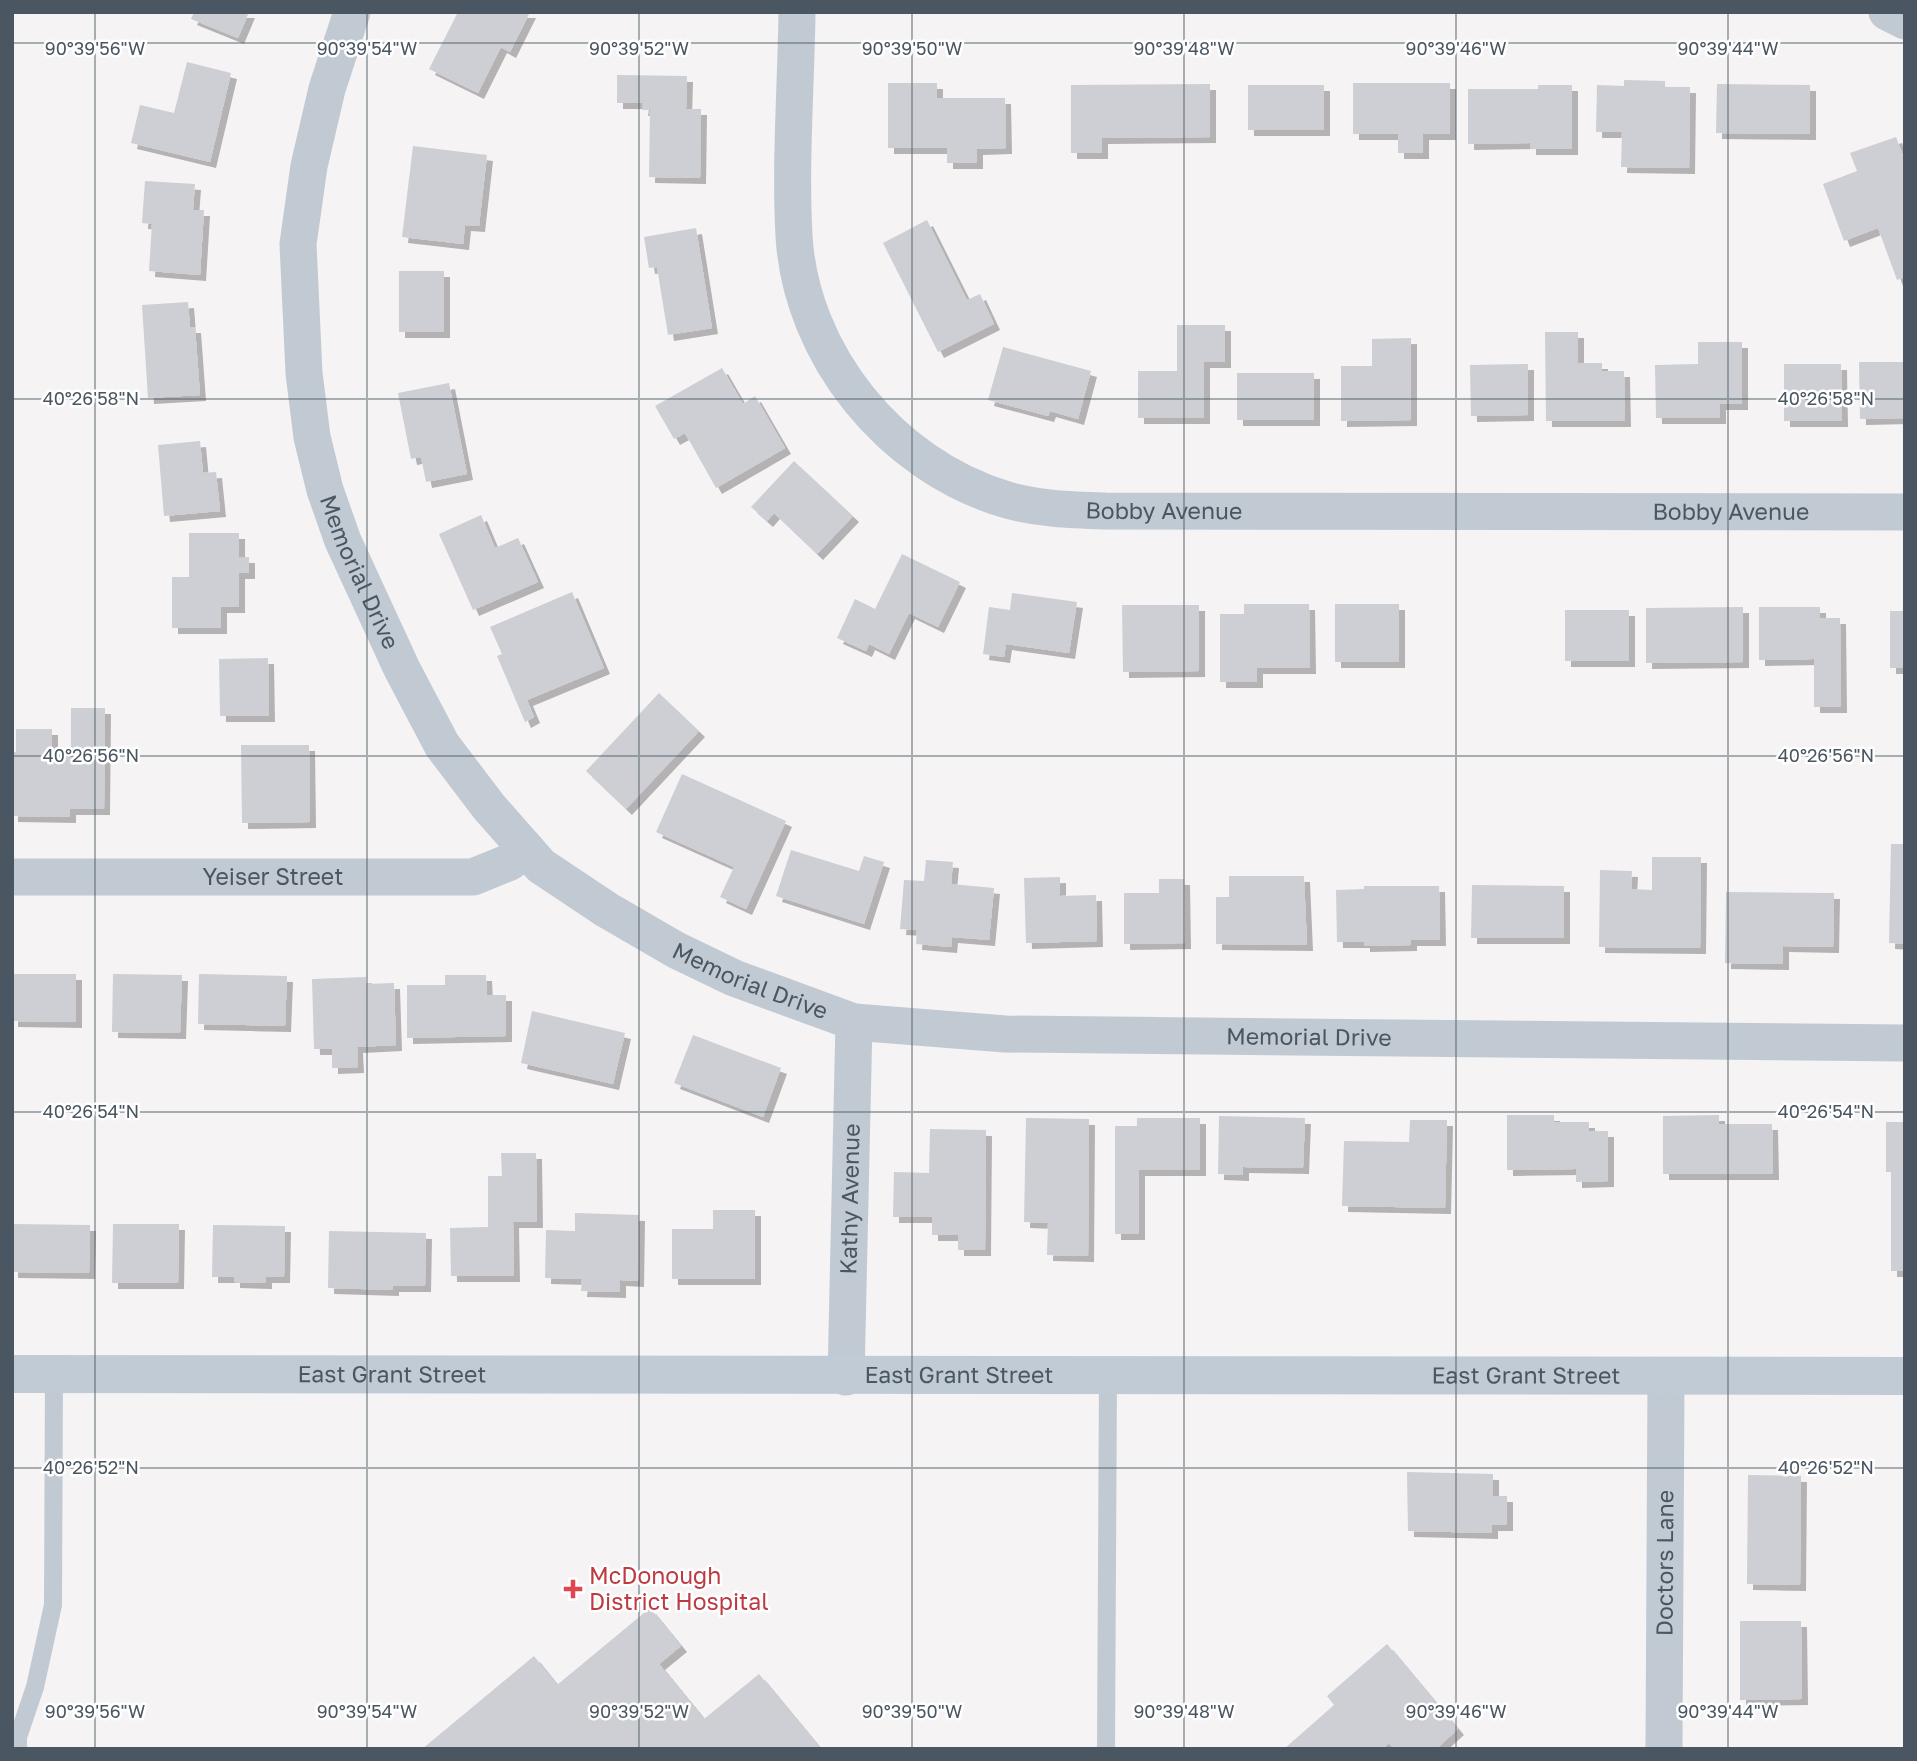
<svg xmlns="http://www.w3.org/2000/svg" width="1917" height="1761" font-family="'Golos Text',sans-serif">
  <defs>
    <filter id="shadow"><feDropShadow dx="6" dy="6" stdDeviation="0" flood-color="#0004"/></filter>
  </defs>
  <rect width="100%" height="100%" fill="#f5f3f3"/>
  <!-- building -->
  <path fill="#cdcfd5" filter="url(#shadow)" d="M 194,12 L 249,12 L 238,38 L 191,19 Z
    M 458,12 L 530,12 L 510,52 L 501,47 L 478,93 L 429,69 Z
    M 187,62 L 231,73 L 210,162 L 131,143 L 140,105 L 174,113 Z
    M 617,75 L 687,76 L 686,109 L 701,109 L 700,178 L 649,177 L 650,110 L 642,110 L 643,103 L 617,103 Z
    M 1624,80 L 1665,81 L 1665,87 L 1690,87 L 1689,168 L 1621,167 L 1622,132 L 1596,132 L 1597,85 L 1624,86 Z
    M 888,83 L 937,83 L 937,98 L 1005,98 L 1006,148 L 977,149 L 977,163 L 947,163 L 947,148 L 888,148 Z
    M 1353,83 L 1450,83 L 1450,134 L 1423,134 L 1423,153 L 1398,153 L 1398,134 L 1353,134 Z
    M 1210,84 L 1210,137 L 1102,138 L 1102,153 L 1071,153 L 1071,85 Z
    M 1717,84 L 1810,85 L 1810,134 L 1716,133 Z
    M 1248,85 L 1324,85 L 1324,130 L 1248,130 Z
    M 1538,85 L 1572,85 L 1572,149 L 1530,149 L 1530,143 L 1468,144 L 1468,89 L 1538,89 Z
    M 1896,137 L 1905,161 L 1905,277 L 1897,280 L 1878,228 L 1844,241 L 1823,184 L 1857,171 L 1850,153 Z
    M 413,146 L 487,155 L 479,226 L 465,225 L 463,244 L 402,237 Z
    M 145,181 L 195,184 L 193,210 L 204,210 L 200,275 L 149,271 L 152,224 L 142,223 Z
    M 927,220 L 967,300 L 980,294 L 994,324 L 938,352 L 883,243 Z
    M 696,228 L 712,328 L 668,335 L 657,267 L 649,268 L 644,237 Z
    M 399,271 L 444,271 L 444,332 L 399,332 Z
    M 188,302 L 190,327 L 195,327 L 200,395 L 148,398 L 142,305 Z
    M 1177,325 L 1225,325 L 1225,362 L 1204,362 L 1204,418 L 1138,418 L 1138,371 L 1177,371 Z
    M 1545,332 L 1578,332 L 1578,363 L 1602,363 L 1602,371 L 1624,371 L 1625,421 L 1546,421 Z
    M 1411,338 L 1411,420 L 1341,421 L 1341,366 L 1372,366 L 1372,339 Z
    M 1698,342 L 1742,342 L 1742,404 L 1720,404 L 1720,418 L 1656,418 L 1655,365 L 1698,364 Z
    M 1003,347 L 1091,371 L 1078,419 L 1050,411 L 1048,416 L 988,400 Z
    M 1859,362 L 1905,362 L 1905,418 L 1860,419 Z
    M 1528,364 L 1528,415 L 1471,416 L 1470,365 Z
    M 1784,364 L 1841,364 L 1842,421 L 1784,421 Z
    M 722,368 L 743,404 L 755,396 L 785,448 L 716,488 L 685,433 L 674,439 L 655,406 Z
    M 1237,373 L 1314,373 L 1314,420 L 1237,420 Z
    M 449,383 L 467,474 L 426,482 L 421,457 L 411,459 L 398,393 Z
    M 200,441 L 203,473 L 216,472 L 220,511 L 164,516 L 158,445 Z
    M 794,461 L 853,516 L 817,554 L 774,513 L 767,521 L 751,507 Z
    M 481,515 L 495,548 L 518,538 L 538,582 L 473,610 L 439,534 Z
    M 189,533 L 239,533 L 239,557 L 249,557 L 249,573 L 239,573 L 239,607 L 221,607 L 221,628 L 172,628 L 172,577 L 189,577 Z
    M 902,554 L 960,582 L 938,627 L 909,613 L 889,654 L 869,644 L 866,651 L 837,638 L 855,599 L 875,609 Z
    M 572,592 L 604,668 L 527,700 L 534,717 L 525,722 L 497,656 L 502,654 L 490,627 Z
    M 1012,593 L 1077,602 L 1069,653 L 1006,644 L 1004,657 L 983,654 L 989,607 L 1010,610 Z
    M 1244,604 L 1309,604 L 1310,668 L 1257,668 L 1257,682 L 1220,682 L 1220,614 L 1244,614 Z
    M 1335,604 L 1399,604 L 1399,662 L 1335,662 Z
    M 1122,605 L 1199,605 L 1199,671 L 1123,672 Z
    M 1743,607 L 1743,662 L 1646,663 L 1646,608 Z
    M 1759,607 L 1820,607 L 1820,618 L 1840,618 L 1841,707 L 1814,707 L 1814,659 L 1759,660 Z
    M 1565,610 L 1629,610 L 1629,661 L 1565,661 Z
    M 1890,611 L 1905,611 L 1905,668 L 1890,668 Z
    M 268,658 L 269,716 L 220,716 L 219,659 Z
    M 659,693 L 699,731 L 626,809 L 586,771 Z
    M 71,708 L 105,708 L 104,809 L 70,809 L 70,817 L 12,816 L 12,752 L 16,752 L 16,729 L 52,729 L 52,752 L 71,752 Z
    M 241,745 L 309,745 L 310,822 L 242,823 Z
    M 682,774 L 786,821 L 746,909 L 720,897 L 734,867 L 656,832 Z
    M 1891,844 L 1905,844 L 1905,944 L 1889,943 Z
    M 791,850 L 859,871 L 864,856 L 884,862 L 864,924 L 776,896 Z
    M 1652,857 L 1701,857 L 1700,948 L 1599,947 L 1600,870 L 1632,871 L 1631,889 L 1652,890 Z
    M 926,860 L 953,862 L 951,884 L 994,888 L 989,940 L 952,937 L 951,947 L 916,944 L 917,930 L 900,929 L 904,880 L 924,881 Z
    M 1229,876 L 1304,876 L 1307,945 L 1216,944 L 1216,897 L 1229,897 Z
    M 1060,877 L 1060,896 L 1096,895 L 1097,941 L 1026,943 L 1024,878 Z
    M 1159,879 L 1184,879 L 1185,943 L 1124,944 L 1124,893 L 1159,893 Z
    M 1472,885 L 1564,886 L 1564,938 L 1471,938 Z
    M 1364,886 L 1439,886 L 1440,940 L 1411,940 L 1411,945 L 1364,946 L 1364,942 L 1337,942 L 1336,890 L 1364,889 Z
    M 1726,892 L 1834,893 L 1833,947 L 1783,946 L 1783,964 L 1725,963 Z
    M 12,974 L 76,974 L 76,1022 L 12,1021 Z
    M 113,974 L 182,975 L 180,1033 L 112,1032 Z
    M 199,974 L 287,976 L 285,1026 L 198,1024 Z
    M 445,975 L 486,975 L 487,995 L 506,995 L 506,1036 L 407,1038 L 407,985 L 445,985 Z
    M 366,977 L 366,984 L 394,983 L 396,1045 L 357,1047 L 358,1067 L 332,1068 L 332,1049 L 314,1049 L 312,979 Z
    M 532,1011 L 625,1033 L 613,1084 L 521,1063 Z
    M 693,1035 L 781,1068 L 763,1117 L 674,1083 Z
    M 1507,1115 L 1554,1115 L 1554,1122 L 1589,1122 L 1589,1131 L 1608,1131 L 1608,1181 L 1576,1182 L 1576,1169 L 1507,1170 Z
    M 1719,1115 L 1719,1124 L 1772,1124 L 1773,1174 L 1663,1174 L 1663,1116 Z
    M 1219,1116 L 1305,1118 L 1303,1168 L 1243,1167 L 1243,1175 L 1218,1174 Z
    M 1026,1118 L 1089,1119 L 1088,1256 L 1047,1255 L 1048,1223 L 1024,1222 Z
    M 1137,1118 L 1200,1118 L 1200,1170 L 1139,1170 L 1139,1234 L 1115,1234 L 1115,1126 L 1137,1126 Z
    M 1410,1120 L 1447,1120 L 1445,1208 L 1342,1206 L 1344,1141 L 1409,1142 Z
    M 1886,1122 L 1905,1122 L 1905,1271 L 1891,1271 L 1891,1172 L 1886,1172 Z
    M 930,1129 L 986,1130 L 985,1250 L 958,1250 L 958,1235 L 932,1235 L 932,1217 L 893,1217 L 894,1172 L 929,1173 Z
    M 501,1153 L 536,1153 L 537,1222 L 513,1222 L 514,1276 L 451,1276 L 450,1228 L 488,1227 L 488,1176 L 502,1176 Z
    M 713,1210 L 755,1210 L 755,1279 L 672,1279 L 672,1229 L 713,1229 Z
    M 575,1213 L 639,1215 L 638,1281 L 620,1280 L 620,1292 L 581,1291 L 582,1279 L 545,1278 L 546,1230 L 575,1231 Z
    M 12,1224 L 90,1225 L 89,1273 L 12,1272 Z
    M 113,1224 L 179,1224 L 178,1283 L 112,1283 Z
    M 213,1225 L 285,1226 L 284,1277 L 266,1277 L 266,1283 L 234,1282 L 234,1277 L 212,1277 Z
    M 329,1231 L 426,1233 L 425,1286 L 393,1286 L 393,1290 L 328,1288 Z
    M 1407,1472 L 1493,1474 L 1493,1496 L 1507,1496 L 1507,1525 L 1492,1525 L 1492,1533 L 1408,1531 Z
    M 1748,1475 L 1801,1476 L 1800,1585 L 1747,1584 Z
    M 650,1608 L 681,1646 L 659,1664 L 704,1719 L 759,1674 L 821,1749 L 422,1749 L 534,1656 L 557,1685 Z
    M 1740,1621 L 1801,1621 L 1802,1699 L 1740,1700 Z
    M 1387,1644 L 1458,1729 L 1436,1749 L 1394,1749 L 1389,1743 L 1383,1749 L 1284,1749 L 1334,1705 L 1327,1696 Z"/>
  <g fill="none" stroke-linecap="round" stroke-linejoin="round">
    <!-- lane -->
    <path stroke="#c1cad2" stroke-width="18" d="M 18,1749 L 18,1737 L 35,1687 L 53,1605 L 54,1375
      M 1106,1749 L 1108,1374"/>
    <!-- street -->
    <g stroke="#c1cad2" stroke-width="37">
      <path id="s1" d="M 352,12 L 327,89 L 309,166 L 298,244 L 304,373 L 312,437 L 325,490 L 343,541 L 402,669 L 442,745 L 489,807 L 541,866 L 607,910 L 676,950 L 734,978 L 854,1022 L 1005,1034 L 1905,1043"/>
      <path id="s2" d="M 797,12 C 796,86 790,162 794,236 C 801,355 891,465 1004,499 C 1037,509 1071,510 1105,511 L 1905,512"/>
      <path d="M 1887,12 L 1905,21"/>
      <path id="s3" d="M 12,877 L 473,877 L 510,862 L 527,850"/>
      <path id="s4" d="M 846,1377 L 854,1022"/>
      <path id="s5" d="M 1664,1749 L 1666,1378"/>
    </g>
    <!-- secondary -->
    <path stroke="#c1cbd6" stroke-width="38" id="s6" d="M 12,1374 L 1905,1376"/>
  </g>
  <!-- ticks -->
  <path fill="none" stroke="#4a5661" stroke-width="2" stroke-opacity="0.45" d="M 95,12 L 95,1749M 367,12 L 367,1749M 639,12 L 639,1749M 912,12 L 912,1749M 1184,12 L 1184,1749M 1456,12 L 1456,1749M 1728,12 L 1728,1749M 12,43 L 1905,43M 12,399 L 1905,399M 12,756 L 1905,756M 12,1112 L 1905,1112M 12,1468 L 1905,1468"/>
  <!-- markers -->
  <path fill="#e0444e" stroke="#fff" stroke-width="2.5" d="M569.5 1578.5h7v7h7v7h-7v7h-7v-7h-7v-7h7z"/>
  <g text-anchor="middle" stroke-width="5" stroke-linejoin="round" paint-order="stroke">
    <!-- street labels -->
    <g font-size="23" fill="#4a5661" stroke="#fff">
      <text dy="8" stroke="none"><textPath href="#s2" startOffset="742">Bobby Avenue</textPath></text>
      <text dy="8" stroke="none"><textPath href="#s2" startOffset="1309">Bobby Avenue</textPath></text>
      <text dy="8" stroke="none"><textPath href="#s1" startOffset="576">Memorial Drive</textPath></text>
      <text dy="8" stroke="none"><textPath href="#s3" startOffset="261">Yeiser Street</textPath></text>
      <text dy="8" stroke="none"><textPath href="#s1" startOffset="1164">Memorial Drive</textPath></text>
      <text dy="8" stroke="none"><textPath href="#s1" startOffset="1731">Memorial Drive</textPath></text>
      <text dy="8" stroke="none"><textPath href="#s4" startOffset="178">Kathy Avenue</textPath></text>
      <text dy="8" stroke="none"><textPath href="#s6" startOffset="380">East Grant Street</textPath></text>
      <text dy="8" stroke="none"><textPath href="#s6" startOffset="947">East Grant Street</textPath></text>
      <text dy="8" stroke="none"><textPath href="#s6" startOffset="1514">East Grant Street</textPath></text>
      <text dy="8" stroke="none"><textPath href="#s5" startOffset="186">Doctors Lane</textPath></text>
    </g>
    <!-- health labels -->
    <g font-size="23" fill="#be3a42" stroke="#fff" text-anchor="start">
      <text x="589" y="1584">McDonough<tspan x="589" dy="26">District Hospital</tspan></text>
    </g>
  </g>
  <g font-size="18" text-anchor="middle" fill="#4a5661" stroke="#fff" stroke-width="5" stroke-linejoin="round" paint-order="stroke">
    <text x="95" y="55">90°39'56"W</text>
    <text x="367" y="55">90°39'54"W</text>
    <text x="639" y="55">90°39'52"W</text>
    <text x="912" y="55">90°39'50"W</text>
    <text x="1184" y="55">90°39'48"W</text>
    <text x="1456" y="55">90°39'46"W</text>
    <text x="1728" y="55">90°39'44"W</text>
    <text x="91" y="405">40°26'58"N</text>
    <text x="1826" y="405">40°26'58"N</text>
    <text x="91" y="762">40°26'56"N</text>
    <text x="1826" y="762">40°26'56"N</text>
    <text x="91" y="1118">40°26'54"N</text>
    <text x="1826" y="1118">40°26'54"N</text>
    <text x="91" y="1474">40°26'52"N</text>
    <text x="1826" y="1474">40°26'52"N</text>
    <text x="95" y="1718">90°39'56"W</text>
    <text x="367" y="1718">90°39'54"W</text>
    <text x="639" y="1718">90°39'52"W</text>
    <text x="912" y="1718">90°39'50"W</text>
    <text x="1184" y="1718">90°39'48"W</text>
    <text x="1456" y="1718">90°39'46"W</text>
    <text x="1728" y="1718">90°39'44"W</text>
  </g>
  <!-- border -->
  <rect width="1917" height="1761" fill="none" stroke="#4a5661" stroke-width="28"/>
</svg>
